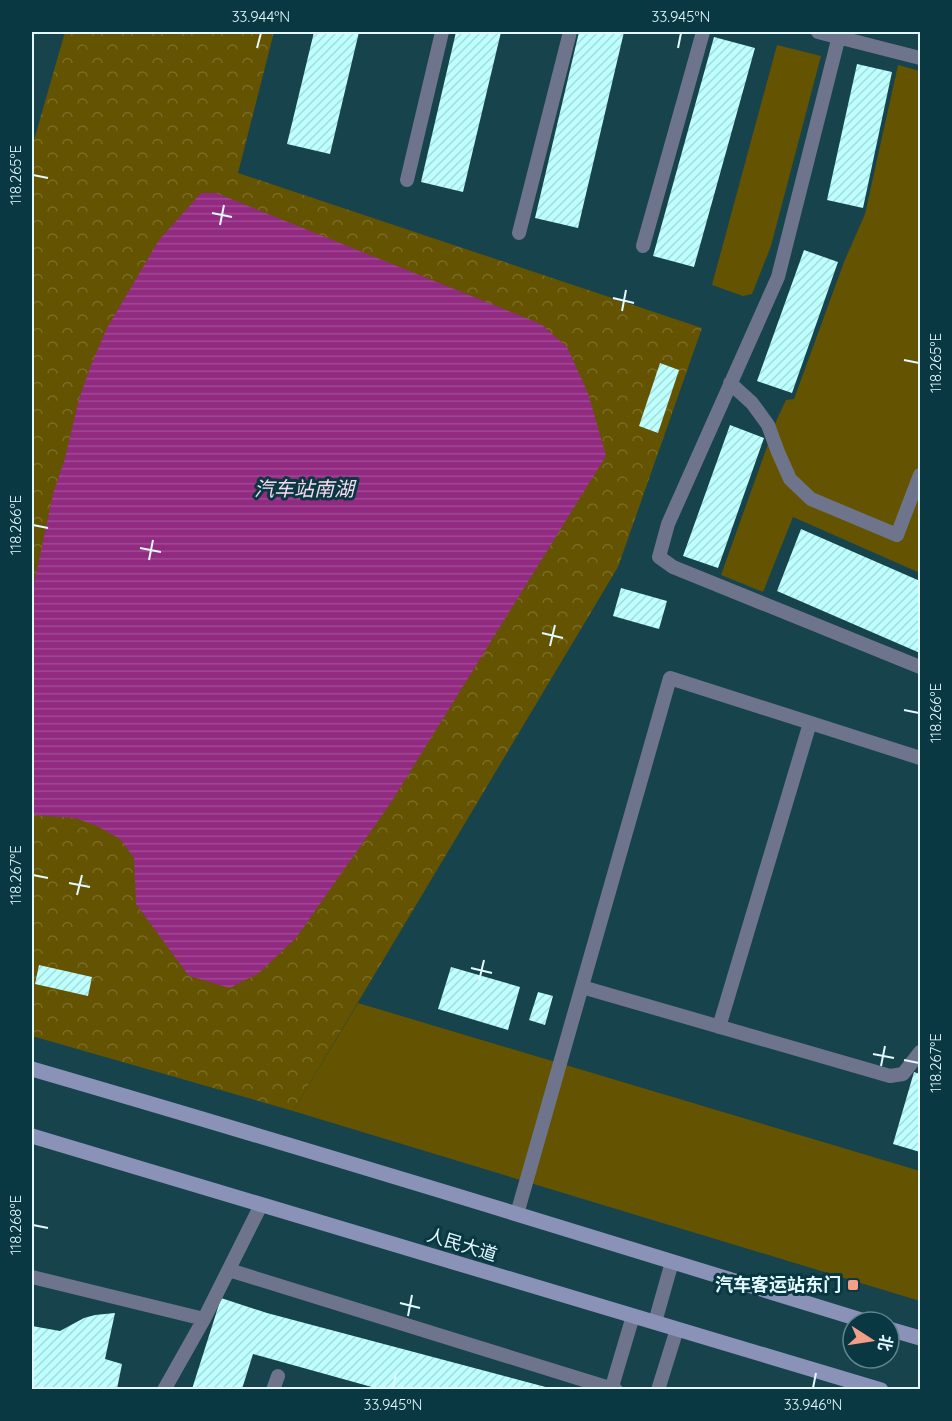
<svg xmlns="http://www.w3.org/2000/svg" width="952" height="1421" font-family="Quicksand,'Noto Sans SC',sans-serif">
  <defs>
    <pattern id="park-crowns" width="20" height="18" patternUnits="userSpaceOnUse" patternTransform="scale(1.5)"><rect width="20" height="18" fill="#645300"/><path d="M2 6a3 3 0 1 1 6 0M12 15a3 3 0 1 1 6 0" fill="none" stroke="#7a6c26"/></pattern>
    <pattern id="water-rules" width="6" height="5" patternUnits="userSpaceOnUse" patternTransform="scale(1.5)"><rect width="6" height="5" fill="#912a80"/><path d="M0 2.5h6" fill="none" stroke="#a04a93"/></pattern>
    <pattern id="building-hatch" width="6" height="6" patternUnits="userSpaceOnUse" patternTransform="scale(1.5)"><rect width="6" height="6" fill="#bcfffe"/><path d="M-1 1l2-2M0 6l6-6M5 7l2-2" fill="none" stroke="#a4dbda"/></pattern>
  </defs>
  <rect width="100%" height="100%" fill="#17434d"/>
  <!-- green -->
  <path fill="#645300" d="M 777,45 L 821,56 L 771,246 L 752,294 L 743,296 L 712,285 Z
    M 898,65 L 920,71 L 920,573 L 793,517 L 763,592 L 721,575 L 777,419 L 786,400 L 794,399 L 844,262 L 865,214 Z
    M 358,1003 L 920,1171 L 920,1301 L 293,1111 Z"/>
  <!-- park -->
  <path fill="url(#park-crowns)" d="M 65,32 L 274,32 L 238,173 L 702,328 L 618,567 L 293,1111 L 32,1036 L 32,147 Z"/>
  <!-- water -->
  <path fill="url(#water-rules)" d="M 201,193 L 216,193 L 541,324 L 567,347 L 588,393 L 606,456 L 390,804 L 296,938 L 259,973 L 230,988 L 189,976 L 136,904 L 134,858 L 120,839 L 97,826 L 75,818 L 32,815 L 32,593 L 53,494 L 65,458 L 79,399 L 91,365 L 107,328 L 159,240 Z"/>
  <!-- building -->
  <path fill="url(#building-hatch)" d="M 314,32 L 359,32 L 330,154 L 287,144 Z
    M 456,32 L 501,32 L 463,192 L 421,182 Z
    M 579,32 L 624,32 L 578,228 L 535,218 Z
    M 714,37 L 755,48 L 694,267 L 653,256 Z
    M 857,64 L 892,72 L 863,208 L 827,200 Z
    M 804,250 L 838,262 L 792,393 L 757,381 Z
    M 660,363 L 679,370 L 658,433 L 639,426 Z
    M 730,425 L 764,438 L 718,568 L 683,556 Z
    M 801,529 L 920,581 L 920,653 L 777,591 Z
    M 621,588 L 667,601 L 659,629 L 613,616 Z
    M 39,965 L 92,977 L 88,996 L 35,984 Z
    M 451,967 L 520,987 L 508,1030 L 438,1009 Z
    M 538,992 L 553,996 L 545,1025 L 529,1020 Z
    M 914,1072 L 920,1074 L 920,1152 L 893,1144 Z
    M 221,1298 L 267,1313 L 553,1389 L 379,1389 L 253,1354 L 242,1389 L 192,1389 Z
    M 115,1313 L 105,1359 L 122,1364 L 117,1389 L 32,1389 L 32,1326 L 60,1331 L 84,1318 L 95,1315 Z"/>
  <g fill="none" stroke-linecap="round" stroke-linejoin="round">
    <!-- lane -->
    <path stroke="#6e748c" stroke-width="14" d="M 818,32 L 920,58
      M 840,32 L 778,277 L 668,524 L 659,557 L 673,567 L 920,667
      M 407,180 L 442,32
      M 519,233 L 570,32
      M 643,246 L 703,32
      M 730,383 L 752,403 L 768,425 L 778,452 L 790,479 L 811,499 L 897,535 L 920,475
      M 582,987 L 890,1076 L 903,1074 L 920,1052
      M 719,1027 L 810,723
      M 517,1214 L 670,678 L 920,758
      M 229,1270 L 616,1390
      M 32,1277 L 204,1319
      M 655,1322 L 672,1262
      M 164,1390 L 204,1319 L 261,1205
      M 273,1390 L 278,1376
      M 611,1390 L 633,1316
      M 658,1390 L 677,1329"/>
    <!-- secondary -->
    <path stroke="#8a92b8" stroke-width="15" d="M 32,1069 C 311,1150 589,1236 868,1322
      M 32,1136 L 881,1390
      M 889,1329 L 920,1338"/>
  </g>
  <!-- ticks -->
  <path fill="none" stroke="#e2f9ff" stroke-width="2" d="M 257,48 L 261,33M 678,48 L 681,33M 33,175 L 48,178M 212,213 L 232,217M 220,225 L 224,205M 613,298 L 634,303M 622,311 L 626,290M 904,360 L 919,363M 33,525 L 48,528M 140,548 L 161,552M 149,560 L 153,540M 542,633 L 563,638M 550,646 L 555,625M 904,710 L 919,713M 33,875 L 48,878M 69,883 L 90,887M 77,895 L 82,875M 471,968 L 492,973M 479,981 L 484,960M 873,1054 L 894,1058M 904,1060 L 919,1063M 881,1066 L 885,1046M 33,1225 L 48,1228M 400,1303 L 420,1308M 408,1316 L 412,1295M 393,1388 L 396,1373M 813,1388 L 816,1373"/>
  <!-- markers -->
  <rect fill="#f49e88" stroke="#0a3842" stroke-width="2" x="847" y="1279" width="12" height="12" rx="3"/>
  <g text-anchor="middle" stroke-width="6" stroke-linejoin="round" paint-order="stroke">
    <!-- street labels -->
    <g font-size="18" fill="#e2f9ff" stroke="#0a3842">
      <text transform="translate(462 1245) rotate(17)" y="6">人民大道</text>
    </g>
    <!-- poi labels -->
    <g font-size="18" font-weight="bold" fill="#e2f9ff" stroke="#0a3842" text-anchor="end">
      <text x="841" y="1291">汽车客运站东门</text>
    </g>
    <!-- water labels -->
    <g font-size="20" font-style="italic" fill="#f6dbef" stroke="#0a3842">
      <text x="304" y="496">汽车站南湖</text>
    </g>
  </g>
  <!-- border -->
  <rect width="952" height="1421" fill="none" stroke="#0a3842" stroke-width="66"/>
  <!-- north arrow -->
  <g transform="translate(871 1340) rotate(102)"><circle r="28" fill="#0a3842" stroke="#60858e" stroke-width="1.5"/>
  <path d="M0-4.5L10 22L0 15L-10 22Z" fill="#f49e88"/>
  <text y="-9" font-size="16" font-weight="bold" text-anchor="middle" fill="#e2f9ff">北</text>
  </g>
  <rect x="33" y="33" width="886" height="1355" fill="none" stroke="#e2f9ff" stroke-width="2"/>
  <g font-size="15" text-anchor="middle" fill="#e2f9ff">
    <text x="261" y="22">33.944°N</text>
    <text x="681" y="22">33.945°N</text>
    <text transform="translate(16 175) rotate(-90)" y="5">118.265°E</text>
    <text transform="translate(936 363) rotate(-90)" y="5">118.265°E</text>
    <text transform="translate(16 525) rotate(-90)" y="5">118.266°E</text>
    <text transform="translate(936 713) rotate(-90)" y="5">118.266°E</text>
    <text transform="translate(16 875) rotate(-90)" y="5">118.267°E</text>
    <text transform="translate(936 1063) rotate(-90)" y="5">118.267°E</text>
    <text transform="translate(16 1225) rotate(-90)" y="5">118.268°E</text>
    <text x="393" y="1410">33.945°N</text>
    <text x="813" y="1410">33.946°N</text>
  </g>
</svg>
